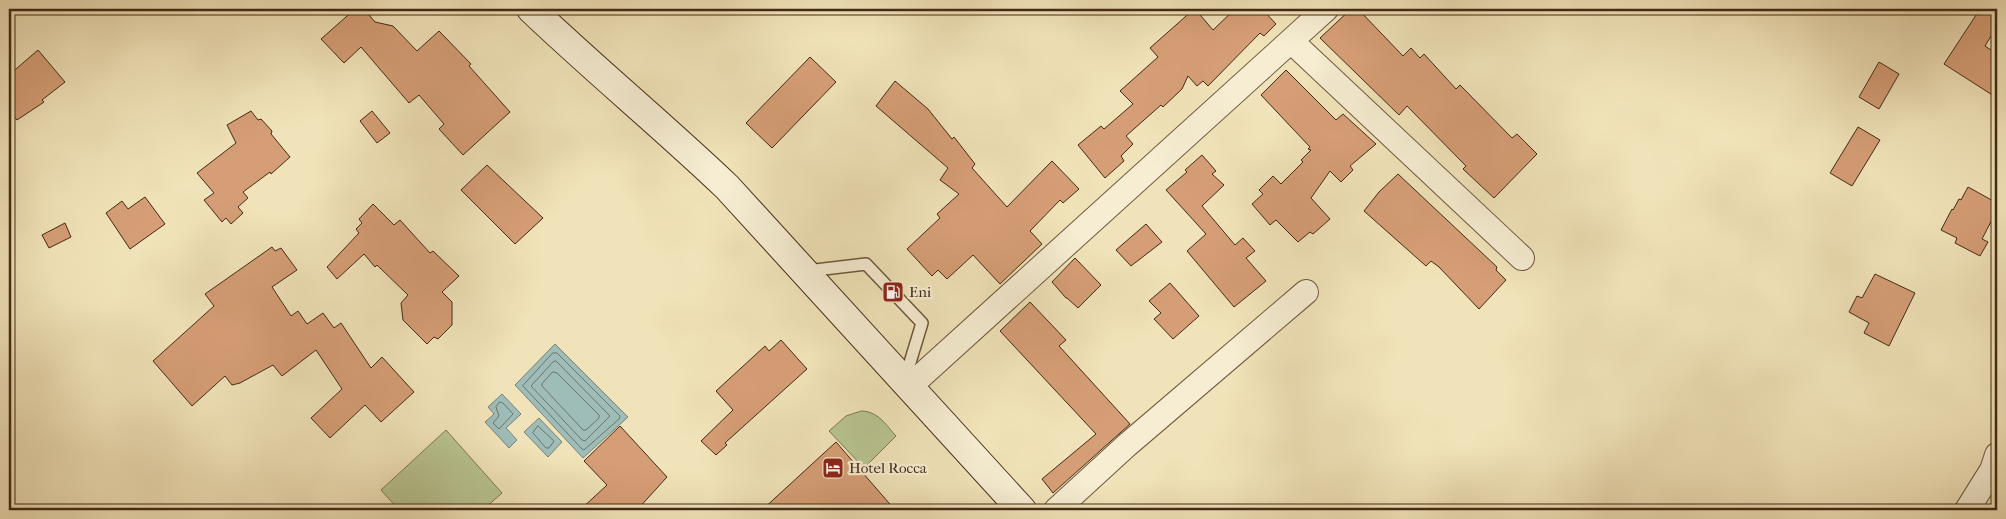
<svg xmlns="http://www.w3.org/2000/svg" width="2006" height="519" font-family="'IM FELL French Canon',serif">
  <rect width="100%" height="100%" fill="#f1e3b9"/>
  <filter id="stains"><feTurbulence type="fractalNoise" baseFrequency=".004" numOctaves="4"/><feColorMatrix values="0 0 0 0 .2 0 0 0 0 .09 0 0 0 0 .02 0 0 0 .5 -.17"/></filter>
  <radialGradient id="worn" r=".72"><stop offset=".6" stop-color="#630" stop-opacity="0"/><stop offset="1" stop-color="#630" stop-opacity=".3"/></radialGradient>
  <!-- green -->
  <path fill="#b8c491" stroke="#7d7753" d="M 861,411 C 878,411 886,425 896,436 L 864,468 L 829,431 L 846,416 Z
    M 446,430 L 502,493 L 483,510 L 399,510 L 381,490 Z"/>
  <!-- water -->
  <path fill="#9ebcb8" stroke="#798277" d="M 555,344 L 628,417 L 583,458 L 515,385 Z
    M 502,394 L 521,414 L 506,428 L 517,440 L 509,448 L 485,422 L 494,414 L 488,407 Z
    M 539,418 L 562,442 L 548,457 L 524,432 Z"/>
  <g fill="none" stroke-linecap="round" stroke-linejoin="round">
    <!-- shore -->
    <path stroke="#707366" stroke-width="1" d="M 553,353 L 557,353 L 620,416 L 619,419 L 584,450 L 582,449 L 523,386 Z
      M 556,361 L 610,416 L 585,441 L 582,440 L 531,386 L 553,362 Z
      M 553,372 L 557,373 L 599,415 L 599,418 L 586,430 L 583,430 L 542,386 L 542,384 Z
      M 500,402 L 503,403 L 513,414 L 499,429 L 493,423 L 499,416 L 496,407 Z
      M 538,426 L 554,441 L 549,448 L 546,448 L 533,433 Z"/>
  </g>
  <!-- building -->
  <path fill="#d69e76" stroke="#422a15" d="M 355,9 L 364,9 L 375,22 L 393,26 L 417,51 L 439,31 L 471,64 L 469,66 L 510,112 L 463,155 L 439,129 L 444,124 L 419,95 L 409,103 L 361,47 L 344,63 L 321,39 Z
    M 1194,9 L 1195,9 L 1213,30 L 1235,9 L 1262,9 L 1276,24 L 1264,36 L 1260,33 L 1208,86 L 1203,81 L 1197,86 L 1188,76 L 1182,89 L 1163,107 L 1161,105 L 1126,136 L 1133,144 L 1121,156 L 1124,161 L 1105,178 L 1078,145 L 1101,126 L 1104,129 L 1133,104 L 1120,91 L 1158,57 L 1150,48 Z
    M 1351,9 L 1358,9 L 1403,56 L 1411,48 L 1420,58 L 1424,54 L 1456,89 L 1460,85 L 1512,138 L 1517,134 L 1537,154 L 1494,198 L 1463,169 L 1466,166 L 1407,106 L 1399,115 L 1320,38 Z
    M 1980,9 L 1997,9 L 1997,26 L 1985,46 L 1997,54 L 1997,98 L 1944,64 Z
    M 38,50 L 65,82 L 42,100 L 44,102 L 17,120 L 9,110 L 9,75 Z
    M 810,57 L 836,82 L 772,148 L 746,123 Z
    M 1879,62 L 1899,74 L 1879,109 L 1859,97 Z
    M 1286,70 L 1336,120 L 1343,114 L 1376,144 L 1350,166 L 1353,170 L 1341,182 L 1330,171 L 1311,198 L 1330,219 L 1313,234 L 1310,232 L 1298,242 L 1276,220 L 1270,225 L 1252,204 L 1263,194 L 1259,190 L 1273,176 L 1281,184 L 1303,162 L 1301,160 L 1311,150 L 1308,149 L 1310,147 L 1261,95 Z
    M 895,81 L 928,109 L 952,139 L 954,137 L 975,164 L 972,168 L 1007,207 L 1052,161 L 1079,189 L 1063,203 L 1060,200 L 1030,231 L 1042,244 L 1000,284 L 973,255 L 947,279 L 938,270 L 932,276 L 907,249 L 940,218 L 937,214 L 959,194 L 940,180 L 948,168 L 876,106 Z
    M 251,111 L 258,120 L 261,119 L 272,131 L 271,134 L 290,157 L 271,174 L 270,172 L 243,192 L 248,198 L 238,207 L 243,213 L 231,224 L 226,218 L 222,222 L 204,200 L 214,193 L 197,173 L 236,143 L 227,125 Z
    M 372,111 L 390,133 L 377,143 L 360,121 Z
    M 1858,127 L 1880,140 L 1852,186 L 1830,173 Z
    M 1202,155 L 1216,171 L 1212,174 L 1224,185 L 1202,206 L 1235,245 L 1243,238 L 1255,251 L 1246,258 L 1266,281 L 1234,307 L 1187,251 L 1206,234 L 1166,190 L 1187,172 L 1185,170 Z
    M 487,165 L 543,218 L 515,244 L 461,190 Z
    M 1398,174 L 1497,267 L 1496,270 L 1506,280 L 1479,309 L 1439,267 L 1431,261 L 1426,266 L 1364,211 L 1379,192 Z
    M 1968,187 L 1997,203 L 1997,210 L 1982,239 L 1988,242 L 1980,256 L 1955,243 L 1957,238 L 1941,230 L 1952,209 L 1953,210 L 1959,199 L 1961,200 Z
    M 145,197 L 165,224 L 130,249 L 106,213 L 122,201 L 128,209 Z
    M 373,204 L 394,225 L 400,220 L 430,253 L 433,251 L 459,276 L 442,292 L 452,302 L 452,325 L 438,339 L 434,337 L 427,344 L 403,320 L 401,303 L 408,295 L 377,265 L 375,267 L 364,254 L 337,279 L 327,267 L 359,233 L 356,229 L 362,223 L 359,219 Z
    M 65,223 L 71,237 L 49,248 L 42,235 Z
    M 1146,224 L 1162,242 L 1131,266 L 1116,250 Z
    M 272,247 L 275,251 L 281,248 L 297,270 L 272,287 L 291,316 L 298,311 L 307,324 L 323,313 L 334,328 L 341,323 L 371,368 L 382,357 L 414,392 L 381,422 L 365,405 L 330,438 L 311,418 L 342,389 L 316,350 L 282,376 L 273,365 L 240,383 L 232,385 L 225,376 L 192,406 L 153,361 L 214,306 L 205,294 Z
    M 1075,258 L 1101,285 L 1078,308 L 1067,298 L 1066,298 L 1052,282 Z
    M 1875,274 L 1915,293 L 1889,346 L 1864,333 L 1869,323 L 1849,312 L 1857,296 L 1862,298 Z
    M 1170,283 L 1199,316 L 1173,339 L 1154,319 L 1161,313 L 1149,301 Z
    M 1030,302 L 1066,340 L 1059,346 L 1130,424 L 1053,493 L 1042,479 L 1096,434 L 1000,331 Z
    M 781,340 L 807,369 L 725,443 L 727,445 L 716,455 L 701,441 L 733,410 L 716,391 L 765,346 L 769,351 Z
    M 620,426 L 667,477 L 637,510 L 580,510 L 607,485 L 584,461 Z
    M 836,442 L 895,510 L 762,510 Z"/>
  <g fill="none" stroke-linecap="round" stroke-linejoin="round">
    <!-- lane casing -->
    <g stroke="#6e583e" stroke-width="14">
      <path id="lane" d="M 807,271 L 866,264 L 922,323 L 905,379"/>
    </g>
    <!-- street casing -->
    <g stroke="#6e583e" stroke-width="26">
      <path id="street" d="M 1291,41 L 1522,258
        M 910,386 L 1326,9
        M 1056,510 L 1127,445 L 1306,292
        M 1967,510 L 1992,470 L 1997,455"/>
    </g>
    <!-- secondary casing -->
    <g stroke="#422a15" stroke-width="30">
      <path id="secondary" d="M 531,9 C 595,70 663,126 727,187 L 1022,510"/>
    </g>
    <!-- lane -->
    <use href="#lane" stroke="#f6edd2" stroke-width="11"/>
    <!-- street -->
    <use href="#street" stroke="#f6edd2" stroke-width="24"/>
    <!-- secondary -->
    <use href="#secondary" stroke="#f6edd2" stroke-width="28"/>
  </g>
  <!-- icons -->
  <defs>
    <g id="fuel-square" transform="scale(1.125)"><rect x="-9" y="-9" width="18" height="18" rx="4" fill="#8f2418" stroke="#f6edd2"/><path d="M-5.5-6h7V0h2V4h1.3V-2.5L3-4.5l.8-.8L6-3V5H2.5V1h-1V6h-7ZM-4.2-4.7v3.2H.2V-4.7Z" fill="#fff"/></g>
    <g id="hotel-square" transform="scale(1.125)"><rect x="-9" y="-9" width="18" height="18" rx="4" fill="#8f2418" stroke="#f6edd2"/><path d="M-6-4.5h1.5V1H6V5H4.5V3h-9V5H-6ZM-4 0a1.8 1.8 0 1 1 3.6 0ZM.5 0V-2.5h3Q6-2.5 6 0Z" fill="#fff"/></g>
  </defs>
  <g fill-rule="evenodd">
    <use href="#fuel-square" x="893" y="292"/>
    <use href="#hotel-square" x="833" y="468"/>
  </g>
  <g text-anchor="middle" stroke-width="4.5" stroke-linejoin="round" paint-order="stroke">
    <!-- poi labels -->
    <g font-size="15" fill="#422a15" stroke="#f6edd2" text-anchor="start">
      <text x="909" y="297">Eni</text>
      <text x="849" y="473">Hotel Rocca</text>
    </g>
  </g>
  <!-- margin -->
  <rect width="2006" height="519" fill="none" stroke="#f1e3b9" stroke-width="30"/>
  <rect x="10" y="10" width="1986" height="499" fill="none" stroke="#422a15" stroke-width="2.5"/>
  <rect x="15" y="15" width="1976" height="489" fill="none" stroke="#422a15"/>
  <rect width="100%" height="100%" filter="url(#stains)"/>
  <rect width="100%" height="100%" fill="url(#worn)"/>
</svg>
